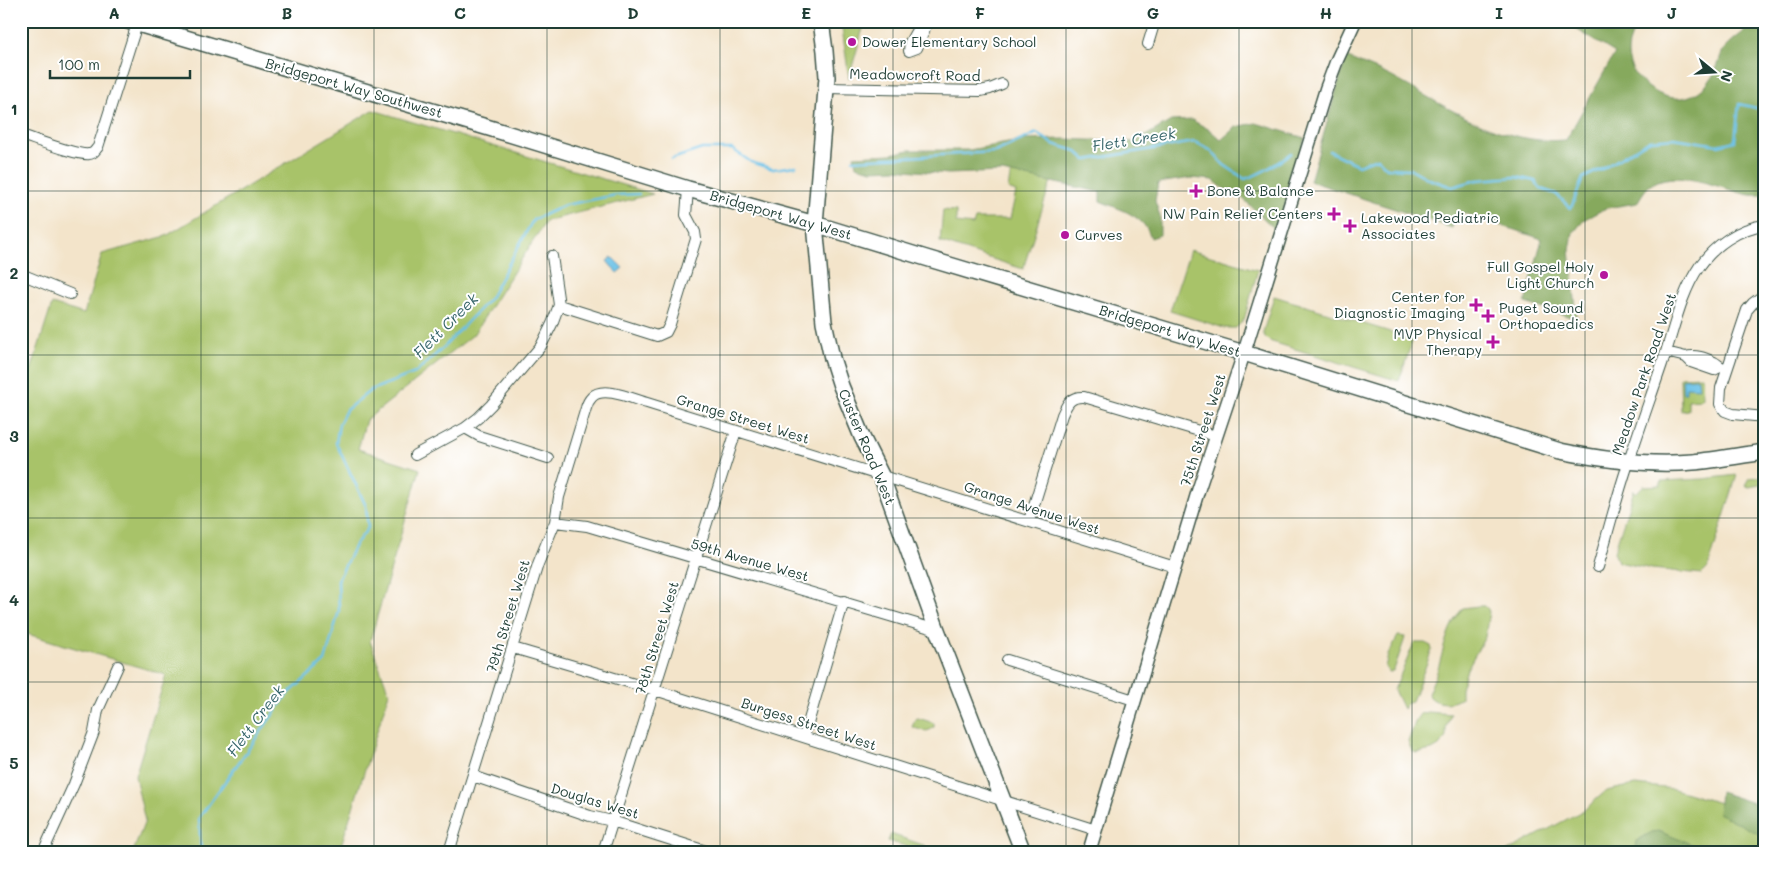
<svg xmlns="http://www.w3.org/2000/svg" width="1786" height="873" font-family="Mali,sans-serif">
  <rect width="100%" height="100%" fill="#fff"/>
  <filter id="ink" filterUnits="userSpaceOnUse"><feTurbulence type="fractalNoise" baseFrequency=".02" numOctaves="2"/><feDisplacementMap in="SourceGraphic" scale="10" xChannelSelector="R" yChannelSelector="G"/><feConvolveMatrix kernelMatrix="1 2 1 2 8 2 1 2 1" color-interpolation-filters="sRGB"/></filter>
  <filter id="wash" filterUnits="userSpaceOnUse"><feTurbulence type="fractalNoise" baseFrequency=".0096" numOctaves="4" result="noise"/><feDisplacementMap in="SourceGraphic" scale="20" xChannelSelector="R" yChannelSelector="G"/><feGaussianBlur stdDeviation="1.12" result="paint"/><feColorMatrix in="noise" values="0 0 0 0 0 0 0 0 0 0 0 0 0 0 0 0 0 1.4 0 .05"/><feComposite in="paint" operator="in"/></filter>
  <g filter="url(#wash)">
    <rect width="100%" height="100%" fill="#f3e4ca"/>
    <!-- green -->
    <path fill="#a8c369" stroke="#64804e" d="M 841,21 L 865,21 L 849,78 Z
      M 373,110 L 653,194 L 546,221 L 473,335 L 366,420 L 358,449 L 420,469 L 370,641 L 389,693 L 339,852 L 133,852 L 145,821 L 135,776 L 166,675 L 24,633 L 21,641 L 21,402 L 52,304 L 84,314 L 102,254 L 166,236 Z
      M 1011,170 L 1051,181 L 1023,269 L 940,242 L 943,210 L 956,211 L 956,223 L 973,225 L 975,219 L 1010,219 L 1016,192 L 1008,189 Z
      M 1190,250 L 1258,270 L 1244,320 L 1236,328 L 1224,328 L 1170,311 Z
      M 1274,296 L 1413,339 L 1399,381 L 1269,341 L 1265,337 L 1263,332 Z
      M 1702,376 L 1703,397 L 1702,399 L 1688,400 L 1688,410 L 1681,411 L 1680,377 Z
      M 1737,475 L 1708,568 L 1702,574 L 1652,569 L 1618,562 L 1614,552 L 1634,490 L 1636,493 L 1643,486 L 1661,485 L 1661,481 L 1703,479 Z
      M 1765,476 L 1765,484 L 1749,487 L 1745,485 L 1749,478 Z
      M 1478,606 L 1485,606 L 1488,609 L 1489,612 L 1485,637 L 1467,669 L 1461,689 L 1461,698 C 1452,705 1434,705 1428,694 C 1431,686 1435,677 1438,669 C 1444,648 1448,624 1463,608 Z
      M 1398,636 L 1405,637 L 1404,641 L 1394,670 L 1389,673 L 1385,667 L 1388,655 Z
      M 1414,643 L 1425,643 L 1431,646 L 1432,650 L 1412,701 L 1408,702 L 1403,709 L 1394,690 Z
      M 1428,712 L 1451,714 L 1446,728 L 1446,737 L 1439,746 L 1432,750 L 1416,753 L 1412,751 L 1408,742 L 1416,720 L 1420,714 Z
      M 918,718 L 934,723 L 934,727 C 927,734 921,730 912,727 L 915,719 Z
      M 1635,785 L 1674,789 L 1765,817 L 1765,852 L 1506,852 L 1584,810 L 1606,791 Z
      M 891,834 L 926,846 L 924,852 L 911,852 L 912,848 L 888,841 Z"/>
    <!-- forest -->
    <path fill="#86a95d" stroke="#527348" d="M 1563,21 L 1634,21 L 1639,23 C 1632,33 1628,42 1628,55 C 1630,80 1663,104 1687,97 C 1705,92 1713,78 1719,62 C 1720,57 1722,51 1725,48 C 1734,38 1747,30 1758,21 L 1765,21 L 1765,195 C 1759,195 1751,196 1745,194 C 1719,188 1672,166 1648,187 C 1644,191 1640,198 1637,203 L 1606,208 L 1585,219 L 1573,233 L 1570,250 L 1577,319 L 1525,303 L 1542,239 L 1457,211 L 1452,228 L 1310,181 L 1346,57 C 1361,64 1377,69 1392,77 C 1446,106 1501,146 1566,140 L 1615,53 Z
      M 1192,120 L 1210,130 L 1221,140 L 1236,127 L 1256,123 L 1305,138 L 1277,231 L 1235,191 L 1224,189 L 1213,180 L 1191,178 L 1158,183 L 1155,201 L 1160,216 L 1160,235 L 1151,238 C 1144,215 1121,210 1100,201 L 1100,192 L 1002,172 L 948,174 L 895,169 L 872,170 L 856,166 L 854,156 L 891,154 L 909,150 L 969,150 L 1024,140 L 1065,139 L 1135,142 L 1171,121 Z
      M 1720,792 L 1765,807 L 1765,837 L 1718,813 Z
      M 1658,831 L 1711,852 L 1637,852 L 1635,849 L 1636,841 L 1652,832 Z"/>
    <!-- water -->
    <path fill="#6ac1e7" stroke="#447f8e" d="M 612,257 L 623,268 L 617,273 L 607,261 Z
      M 1698,378 L 1699,388 L 1686,387 L 1686,393 L 1683,393 L 1682,379 Z"/>
    <g fill="none" stroke-linecap="round" stroke-linejoin="round">
      <!-- stream -->
      <path stroke="#6ac1e7" stroke-width="2.5" d="M 1329,151 L 1358,165 L 1377,158 L 1387,168 L 1411,169 L 1429,179 L 1452,187 L 1477,180 L 1516,177 L 1535,181 L 1541,189 L 1556,194 L 1571,208 L 1583,178 L 1604,168 L 1650,140 L 1674,138 L 1718,145 L 1735,141 L 1739,104 L 1765,110
        M 672,159 L 702,149 L 732,149 L 751,162 L 773,169 L 796,166
        M 853,160 L 995,152 L 1037,133 L 1053,144 L 1076,151 L 1086,160 L 1195,142 L 1210,150 L 1224,165 L 1245,179 C 1263,173 1276,165 1291,153
        M 201,852 L 199,818 L 287,695 L 325,661 L 339,611 L 338,580 L 355,545 L 368,528 L 366,506 L 336,443 L 339,424 L 346,410 L 371,390 L 415,373 L 443,348 L 490,298 L 533,220 L 565,205 L 616,195 L 639,194"/>
    </g>
  </g>
  <g filter="url(#ink)">
    <g fill="none" stroke-linecap="round" stroke-linejoin="round">
      <!-- minor casing -->
      <g stroke="#3f564a" stroke-width="12">
        <path id="minor" d="M 922,21 L 910,42 L 909,51 L 917,48 L 928,21
          M 1148,44 L 1155,21
          M 826,88 L 980,91 L 990,89 L 1002,84
          M 21,135 C 34,139 78,156 89,154 C 94,154 95,150 98,147 L 137,24
          M 21,274 L 70,294
          M 1765,294 L 1753,303 L 1747,310 L 1721,388 L 1720,404 L 1725,411 L 1733,414 L 1765,417
          M 559,305 L 657,336 L 666,332 L 670,324 L 696,239 L 695,232 L 686,215 L 688,189
          M 1666,352 L 1686,357 L 1691,362 L 1714,370 L 1720,367
          M 1686,357 C 1695,354 1705,358 1714,362 C 1718,364 1719,367 1724,368
          M 465,428 L 479,436 L 548,458
          M 415,455 L 465,428 L 478,418 L 491,405 L 541,346 L 552,324 L 559,305 L 552,256
          M 1029,521 L 1062,415 C 1067,404 1070,396 1084,397 L 1216,436
          M 555,522 L 587,526 L 937,630
          M 1598,567 C 1608,532 1617,496 1629,461 C 1641,424 1654,388 1666,352 C 1675,324 1682,292 1699,267 C 1714,246 1738,228 1765,225
          M 513,648 L 655,690 L 1096,830
          M 1007,660 L 1134,700
          M 804,737 L 844,601
          M 473,776 L 590,816 L 612,821 L 709,852
          M 43,852 L 74,784 L 94,732 L 98,710 L 118,666
          M 449,852 L 538,564 L 555,522 L 559,497 L 586,408 C 587,404 589,400 592,397 C 603,385 633,399 647,403 L 1175,567
          M 603,852 L 736,431"/>
      </g>
      <!-- tertiary casing -->
      <g stroke="#3f564a" stroke-width="15">
        <path id="tertiary" d="M 1089,852 L 1198,491 L 1244,353 L 1326,89 L 1337,60 L 1355,21"/>
      </g>
      <!-- primary casing -->
      <g stroke="#3f564a" stroke-width="18">
        <path id="primary" d="M 128,21 L 486,127 L 688,189 L 815,224 L 926,258 L 1244,353 L 1560,451 C 1604,460 1648,466 1693,462 C 1717,460 1741,455 1765,452
          M 821,21 L 825,51 L 827,77 L 815,224 L 824,322 L 832,358 L 841,386 L 862,437 L 881,475 L 937,630 L 1023,852"/>
      </g>
      <!-- minor -->
      <use href="#minor" stroke="#fff" stroke-width="10"/>
      <!-- tertiary -->
      <use href="#tertiary" stroke="#fff" stroke-width="12"/>
      <!-- primary -->
      <use href="#primary" stroke="#fff" stroke-width="15"/>
    </g>
  </g>
  <!-- grid -->
  <path fill="none" stroke="#1f3d34" stroke-width="1" stroke-opacity="0.55" d="M 201,21 L 201,852M 374,21 L 374,852M 547,21 L 547,852M 720,21 L 720,852M 893,21 L 893,852M 1066,21 L 1066,852M 1239,21 L 1239,852M 1412,21 L 1412,852M 1585,21 L 1585,852M 21,191 L 1765,191M 21,355 L 1765,355M 21,518 L 1765,518M 21,682 L 1765,682"/>
  <!-- markers -->
  <g fill="#b5179e" stroke="#fff" stroke-width="2">
    <circle cx="852" cy="42" r="5"/>
    <path d="M1193.5 183.5h5v5h5v5h-5v5h-5v-5h-5v-5h5z"/>
    <path d="M1331.5 206.5h5v5h5v5h-5v5h-5v-5h-5v-5h5z"/>
    <path d="M1347.5 218.5h5v5h5v5h-5v5h-5v-5h-5v-5h5z"/>
    <circle cx="1065" cy="235" r="5"/>
    <circle cx="1604" cy="275" r="5"/>
    <path d="M1473.5 297.5h5v5h5v5h-5v5h-5v-5h-5v-5h5z"/>
    <path d="M1485.5 308.5h5v5h5v5h-5v5h-5v-5h-5v-5h5z"/>
    <path d="M1490.5 334.5h5v5h5v5h-5v5h-5v-5h-5v-5h5z"/>
  </g>
  <g text-anchor="middle" stroke-width="4" stroke-linejoin="round" paint-order="stroke">
    <!-- poi labels -->
    <g font-size="14" fill="#1f3d34" stroke="#fff" text-anchor="start">
      <text x="862" y="47">Dower Elementary School</text>
      <text x="1207" y="196">Bone &amp; Balance</text>
      <text x="1323" y="219" text-anchor="end">NW Pain Relief Centers</text>
      <text x="1361" y="223">Lakewood Pediatric<tspan x="1361" dy="16">Associates</tspan></text>
      <text x="1075" y="240">Curves</text>
      <text x="1594" y="272" text-anchor="end">Full Gospel Holy<tspan x="1594" dy="16">Light Church</tspan></text>
      <text x="1465" y="302" text-anchor="end">Center for<tspan x="1465" dy="16">Diagnostic Imaging</tspan></text>
      <text x="1499" y="313">Puget Sound<tspan x="1499" dy="16">Orthopaedics</tspan></text>
      <text x="1482" y="339" text-anchor="end">MVP Physical<tspan x="1482" dy="16">Therapy</tspan></text>
    </g>
    <!-- street labels -->
    <g font-size="14" fill="#1f3d34" stroke="#fff">
      <text transform="translate(915 75) rotate(1)" y="5">Meadowcroft Road</text>
      <text transform="translate(354 88) rotate(16)" y="5">Bridgeport Way Southwest</text>
      <text transform="translate(781 215) rotate(16)" y="5">Bridgeport Way West</text>
      <text transform="translate(1170 331) rotate(17)" y="5">Bridgeport Way West</text>
      <text transform="translate(1644 374) rotate(-71)" y="5">Meadow Park Road West</text>
      <text transform="translate(743 419) rotate(17)" y="5">Grange Street West</text>
      <text transform="translate(1203 430) rotate(-72)" y="5">75th Street West</text>
      <text transform="translate(867 447) rotate(67)" y="5">Custer Road West</text>
      <text transform="translate(1032 508) rotate(18)" y="5">Grange Avenue West</text>
      <text transform="translate(750 560) rotate(16)" y="5">59th Avenue West</text>
      <text transform="translate(508 616) rotate(-73)" y="5">79th Street West</text>
      <text transform="translate(657 638) rotate(-73)" y="5">78th Street West</text>
      <text transform="translate(809 724) rotate(18)" y="5">Burgess Street West</text>
      <text transform="translate(595 801) rotate(17)" y="5">Douglas West</text>
    </g>
    <!-- water labels -->
    <g font-size="15" font-style="italic" fill="#36656a" stroke="#fff">
      <text transform="translate(1134 140) rotate(-9)" y="5">Flett Creek</text>
      <text transform="translate(446 326) rotate(-45)" y="5">Flett Creek</text>
      <text transform="translate(256 721) rotate(-53)" y="5">Flett Creek</text>
    </g>
  </g>
  <!-- margin -->
  <rect width="1786" height="873" fill="none" stroke="#fff" stroke-width="55"/>
  <!-- north arrow -->
  <g transform="translate(1714 72) rotate(108)" stroke="#ffffff" stroke-width="4" paint-order="stroke">
  <path d="M0-4L9 19L0 12L-9 19Z" fill="#1f3d34"/>
  <text y="-8" font-size="14" font-weight="bold" text-anchor="middle" fill="#1f3d34">N</text>
  </g>
  <!-- scale -->
  <path d="M50 70v8h140v-8" fill="none" stroke="#1f3d34" stroke-width="2.5"/>
  <text x="58" y="70" font-size="15" fill="#1f3d34" stroke="#ffffff" stroke-width="4" paint-order="stroke">100 m</text>
  <rect x="28" y="28" width="1730" height="818" fill="none" stroke="#1f3d34" stroke-width="2"/>
  <g font-size="16" text-anchor="middle" font-weight="bold" fill="#1f3d34">
    <text x="114" y="19">A</text>
    <text x="287" y="19">B</text>
    <text x="460" y="19">C</text>
    <text x="633" y="19">D</text>
    <text x="806" y="19">E</text>
    <text x="980" y="19">F</text>
    <text x="1153" y="19">G</text>
    <text x="1326" y="19">H</text>
    <text x="1499" y="19">I</text>
    <text x="1672" y="19">J</text>
    <text x="14" y="115">1</text>
    <text x="14" y="279">2</text>
    <text x="14" y="442">3</text>
    <text x="14" y="606">4</text>
    <text x="14" y="769">5</text>
  </g>
</svg>
